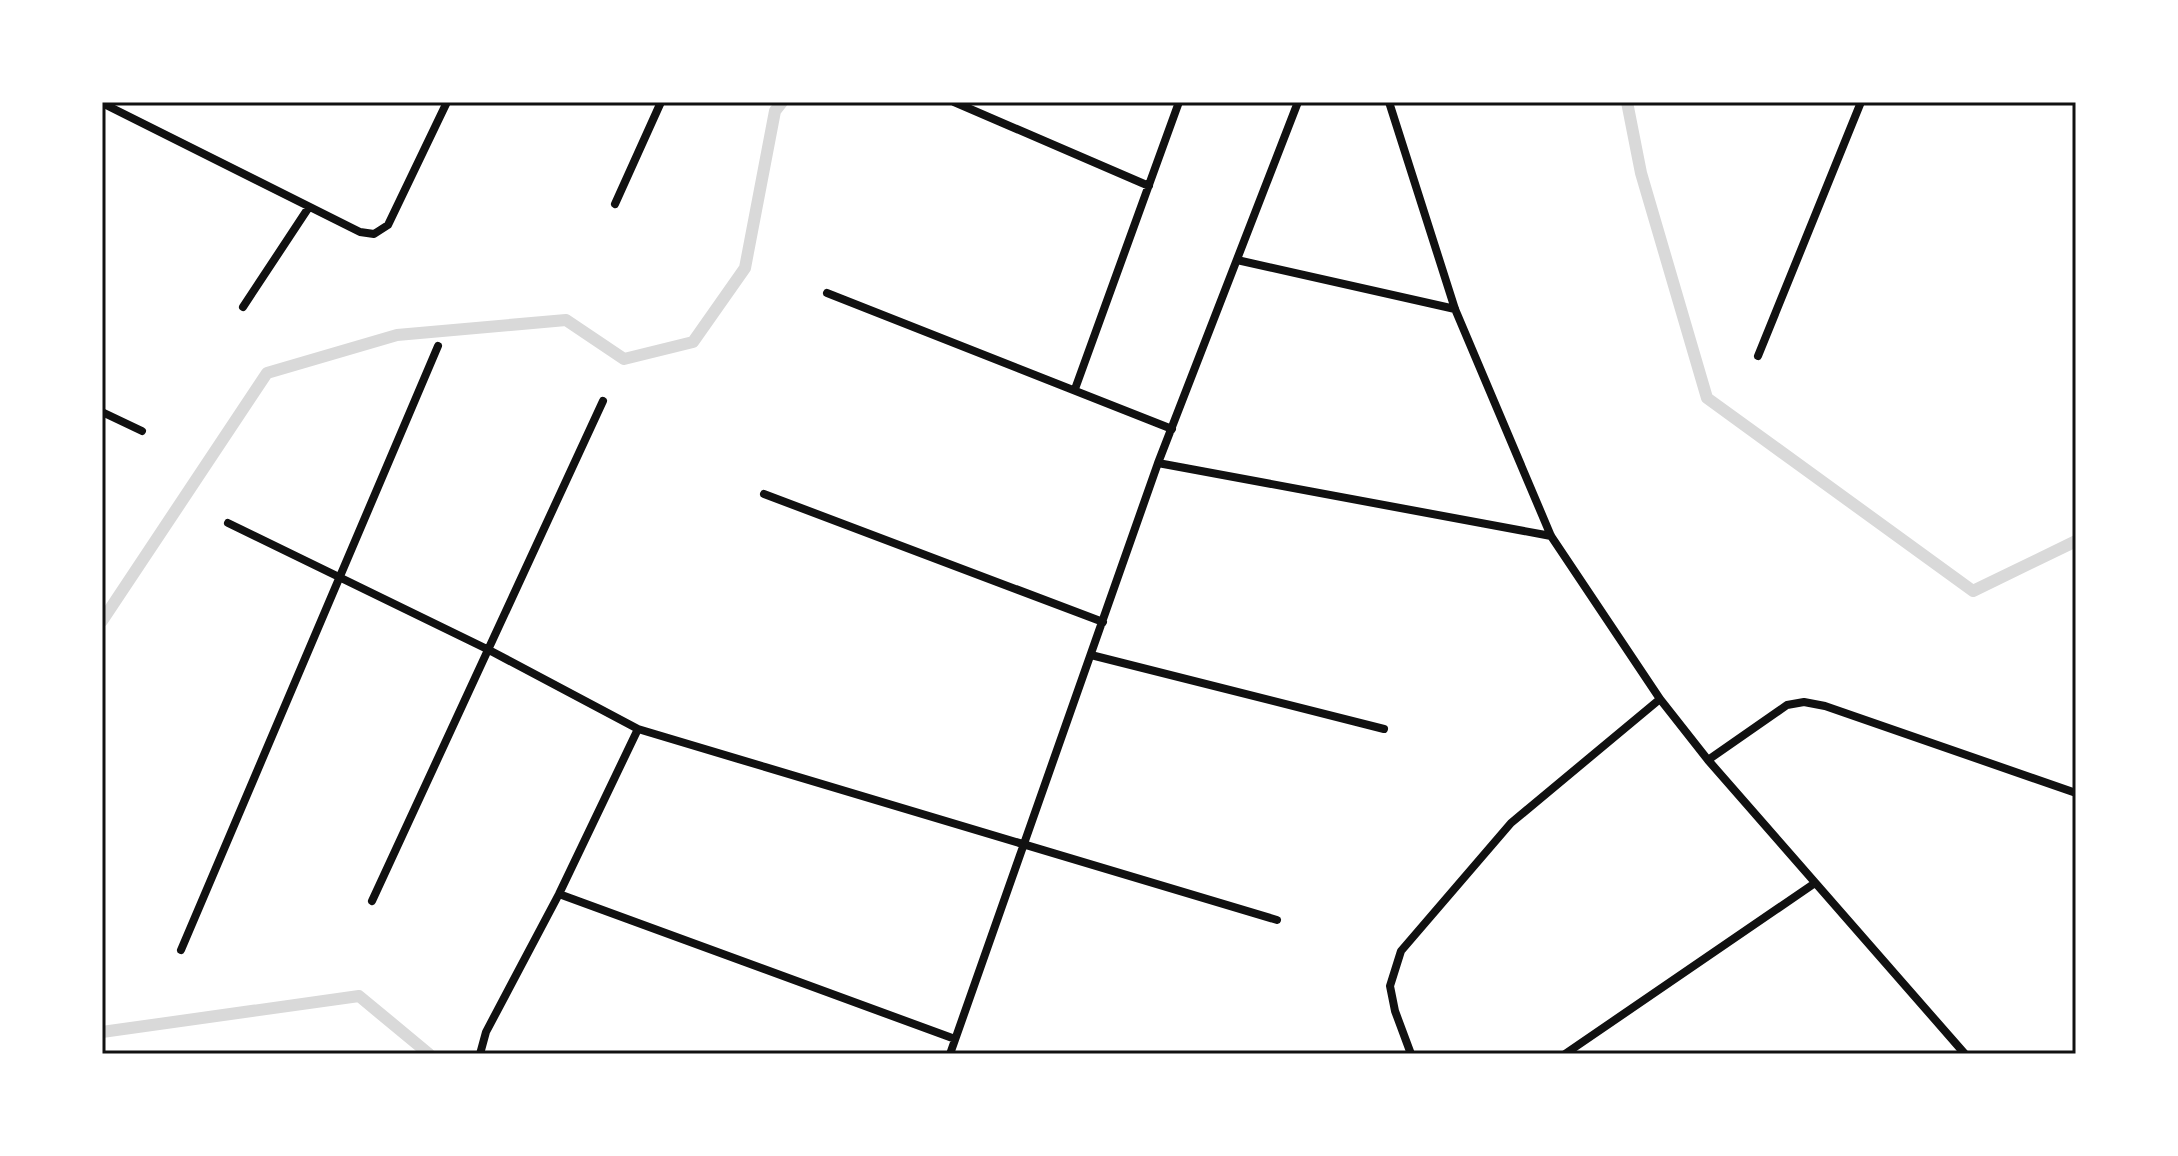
<svg xmlns="http://www.w3.org/2000/svg" width="2178" height="1156" font-family="'Fira Sans Condensed',sans-serif">
  <rect width="100%" height="100%" fill="#fff"/>
  <g fill="none" stroke-linecap="round" stroke-linejoin="round">
    <!-- stream -->
    <path stroke="#d9d9d9" stroke-width="12" d="M 1627,102 L 1641,173 L 1707,398 L 1973,591 L 2076,541
      M 102,621 L 267,373 L 397,335 L 566,320 L 624,359 L 693,342 L 745,268 L 775,111 L 782,102
      M 102,1032 L 359,996 L 429,1054"/>
    <!-- minor -->
    <path stroke="#111" stroke-width="8" d="M 954,102 L 1149,186
      M 1389,102 L 1455,309 L 1551,536 L 1660,699 L 1708,760 L 1965,1054
      M 102,103 L 360,232 L 374,234 L 388,225 L 447,102
      M 615,204 L 661,102
      M 1237,260 L 1455,309
      M 827,293 L 1172,429
      M 243,307 L 309,207
      M 1758,356 L 1861,102
      M 1075,389 L 1179,102
      M 102,412 L 142,431
      M 1158,463 L 1551,536
      M 764,494 L 1103,622
      M 228,523 L 489,650 L 638,729 L 1277,920
      M 1091,655 L 1384,729
      M 1708,760 L 1787,705 L 1804,702 L 1825,706 L 2076,793
      M 559,894 L 955,1039
      M 372,901 L 603,401
      M 181,950 L 438,346
      M 480,1054 L 486,1032 L 559,894 L 638,729
      M 950,1054 L 1158,463 L 1298,102
      M 1411,1054 L 1395,1011 L 1390,986 L 1401,951 L 1511,823 L 1660,699
      M 1565,1054 L 1815,883"/>
  </g>
  <!-- border -->
  <rect width="2178" height="1156" fill="none" stroke="#ffffff" stroke-width="208"/>
  <rect x="104" y="104" width="1970" height="948" fill="none" stroke="#111" stroke-width="3"/>
</svg>
